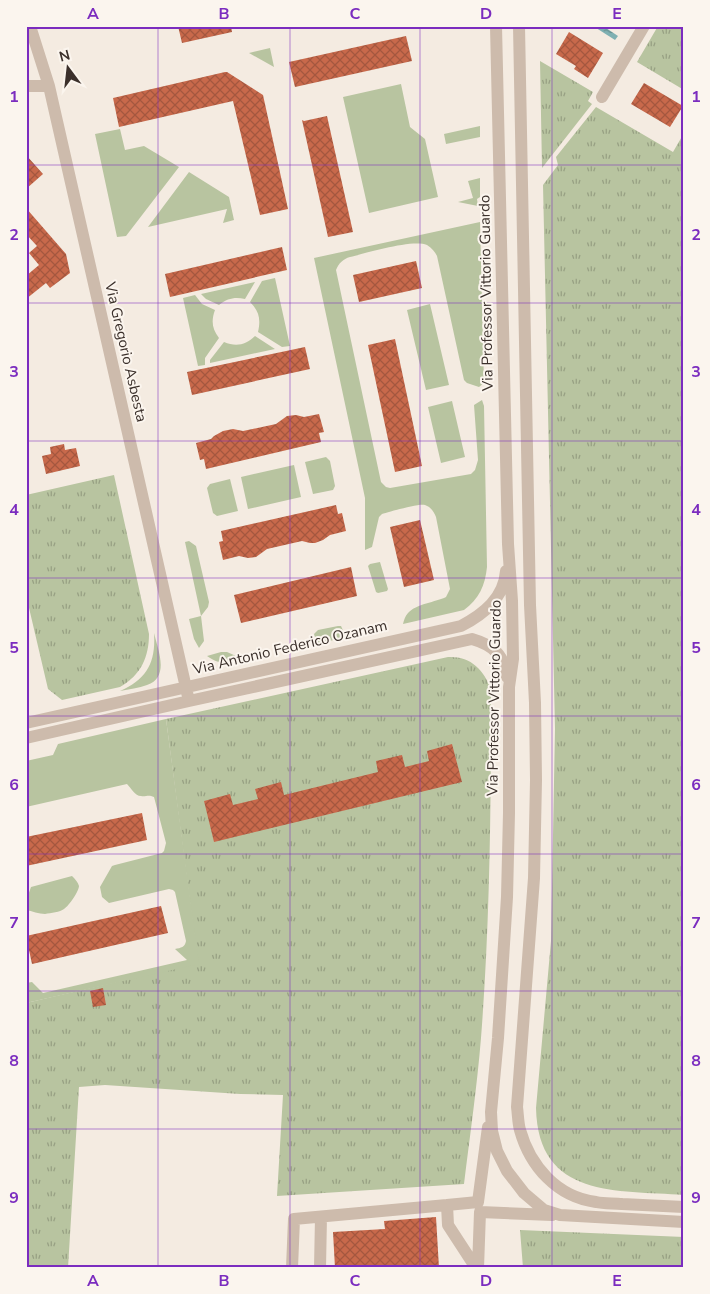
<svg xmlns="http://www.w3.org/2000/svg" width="710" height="1294" font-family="'Nunito Sans',sans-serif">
  <defs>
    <pattern id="grass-tufts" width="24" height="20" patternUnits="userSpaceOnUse" patternTransform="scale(1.25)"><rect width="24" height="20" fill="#b8c4a0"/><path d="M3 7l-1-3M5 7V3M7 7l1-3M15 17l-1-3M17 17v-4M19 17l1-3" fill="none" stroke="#97a083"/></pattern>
    <pattern id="water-ripples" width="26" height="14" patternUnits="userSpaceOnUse" patternTransform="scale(1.25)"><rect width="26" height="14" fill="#7fb0b2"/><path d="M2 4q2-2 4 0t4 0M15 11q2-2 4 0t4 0" fill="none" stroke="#699091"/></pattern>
    <pattern id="building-cross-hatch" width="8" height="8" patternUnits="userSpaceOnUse" patternTransform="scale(1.25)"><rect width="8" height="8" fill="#c8694b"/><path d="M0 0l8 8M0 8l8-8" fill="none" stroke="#a4573f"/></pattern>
  </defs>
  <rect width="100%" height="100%" fill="#f4ebe1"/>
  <!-- grass -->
  <path fill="url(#grass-tufts)" d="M 658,26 L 684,26 L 684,90 L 637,62 Z
    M 540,61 L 593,92 L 588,101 L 592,104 L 542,168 Z
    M 596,107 L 673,152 L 684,133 L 684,1195 C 617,1190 538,1199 536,1108 L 551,941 L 555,729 L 543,185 L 558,165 L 556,157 Z
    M 114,475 L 149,634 C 149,657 141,675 120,687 L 62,700 L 48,689 L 26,595 L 26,495 Z
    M 448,657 C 470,656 484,669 491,690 C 491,806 490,922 481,1038 C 477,1087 470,1135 464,1184 L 277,1196 L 283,1095 L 240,1094 L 105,1085 L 79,1087 L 68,1268 L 26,1268 L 26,1003 L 198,963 L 166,719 Z
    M 520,1230 L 684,1237 L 684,1268 L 523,1268 Z"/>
  <!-- garden -->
  <path fill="#b8c4a0" d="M 270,48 L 274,67 L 249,53 Z
    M 401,84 L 410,127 L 425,139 L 438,197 L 369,213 L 343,97 Z
    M 480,126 L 480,137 L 446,144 L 444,134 Z
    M 120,129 L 125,150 L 144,146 L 179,167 L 126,236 L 117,237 L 95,134 Z
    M 189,172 L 229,197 L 234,220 L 223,223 L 227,209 L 148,227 Z
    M 480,178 L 480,197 L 477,199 L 478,206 L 458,202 L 473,198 L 468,181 Z
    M 480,222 L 484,383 L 479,387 L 467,383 L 464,380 L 437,256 C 435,252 432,248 427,245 C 412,239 367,253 350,257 C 343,259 339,263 336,270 L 381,482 L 386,487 L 390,488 L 471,474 L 475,470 L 478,460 L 474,405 L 482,400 L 484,406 L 487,567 C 485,586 479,599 464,610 L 403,624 C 404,620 405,616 408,613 C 416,604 436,602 446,597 L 450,589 L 436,517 C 434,512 431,507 425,505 C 419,503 389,512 382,514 L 379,517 L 372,547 L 365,550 L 365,498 L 314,258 Z
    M 275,278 L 290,346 L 282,347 L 258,332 C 261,319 259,311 250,302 L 262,281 Z
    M 255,282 L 245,299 C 235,297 228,298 219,305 L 206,299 L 201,294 Z
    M 195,295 L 202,304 L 215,310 C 211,321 212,329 219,338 L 205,358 L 205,365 L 198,366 L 183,298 Z
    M 430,304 L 449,385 L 426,390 L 407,310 Z
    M 255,336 L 275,349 L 210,363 L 210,360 L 224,342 C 236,347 246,345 255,336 Z
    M 452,401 L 465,457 L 441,463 L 428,407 Z
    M 326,457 L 330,461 L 335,486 L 333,490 L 313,494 L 305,462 Z
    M 294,465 L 301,497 L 248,509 L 241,477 Z
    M 230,479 L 238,511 L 217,516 L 213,513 L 207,488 L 210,484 Z
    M 189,541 L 196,546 L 209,602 L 208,607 L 201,616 L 204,641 L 199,648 L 194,639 L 189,619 L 201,616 L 185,542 Z
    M 380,562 L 388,589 L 387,591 L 378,593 L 376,592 L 368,566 L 370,564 Z
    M 338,626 L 341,626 L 346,637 L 317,644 L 314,634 L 318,630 Z
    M 154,633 C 158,650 170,677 147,685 C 139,688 129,689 120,691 C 147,679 156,662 154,633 Z
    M 221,652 L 227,652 L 245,660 C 230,663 221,666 207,656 Z
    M 166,719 L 199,964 L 26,1003 L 26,983 L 32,982 L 43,993 L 187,960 L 175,949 C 181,948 185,947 186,941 L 175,892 L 173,890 L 169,889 L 109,903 L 102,897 L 100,887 L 112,866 L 115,865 L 162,853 L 164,851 L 166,843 L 154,797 C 148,794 146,797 141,796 C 135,796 131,788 127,784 L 26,807 L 26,761 L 53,755 L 58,744 Z
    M 72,876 C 75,879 78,882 79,886 C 79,891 69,906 64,909 C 60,912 51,913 45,914 C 39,914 32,911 26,910 L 26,901 L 31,887 Z"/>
  <!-- water -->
  <path fill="url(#water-ripples)" d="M 593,26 L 603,26 L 618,36 L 615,40 Z"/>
  <!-- building -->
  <path fill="url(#building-cross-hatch)" d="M 178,26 L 231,26 L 232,32 L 182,43 Z
    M 569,32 L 603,53 L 588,78 L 574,69 L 576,66 L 556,54 Z
    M 406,36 L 412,61 L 295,87 L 289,62 Z
    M 225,72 L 227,72 L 263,95 L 288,209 L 260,215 L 233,101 L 119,127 L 113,98 Z
    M 644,83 L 683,106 L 670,127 L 631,104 Z
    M 327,116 L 353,232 L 328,237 L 302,120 L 304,121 Z
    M 26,155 L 43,174 L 26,189 Z
    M 26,208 L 66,254 L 70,273 L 50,288 L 46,283 L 26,299 L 26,276 L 39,265 L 29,253 L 37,246 L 26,234 Z
    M 282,247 L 287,270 L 170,297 L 165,274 Z
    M 416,261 L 422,288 L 359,302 L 353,275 Z
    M 395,339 L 422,466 L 395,472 L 368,345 Z
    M 305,347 L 310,369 L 192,395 L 187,372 Z
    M 319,414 L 324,432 L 319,433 L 321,442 L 206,469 L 204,459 L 200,460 L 196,443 L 211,439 L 214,436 L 223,431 L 233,429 L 243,431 L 276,424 L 287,416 L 296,415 L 304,417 Z
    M 64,444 L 65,450 L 76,448 L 80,466 L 46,474 L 42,456 L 51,454 L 50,447 Z
    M 336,505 L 338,514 L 342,513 L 346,531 L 330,535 L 323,540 L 315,543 L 310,543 L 302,541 L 267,549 L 256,557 L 248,558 L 239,556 L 223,560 L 219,542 L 223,541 L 221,531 Z
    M 420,520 L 434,580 L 404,587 L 390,527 Z
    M 351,567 L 357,596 L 241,623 L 234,595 Z
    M 452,744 L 462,782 L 214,842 L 204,801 L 230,794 L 233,805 L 258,799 L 255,789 L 281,782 L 284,795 L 378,772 L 376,761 L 402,755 L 405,767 L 429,761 L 427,751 Z
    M 142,813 L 147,840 L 26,866 L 26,837 Z
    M 161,906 L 168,933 L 32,964 L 26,936 Z
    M 103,988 L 106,1005 L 93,1007 L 90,991 Z
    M 436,1217 L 439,1268 L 335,1268 L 333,1232 L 385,1229 L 384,1221 Z"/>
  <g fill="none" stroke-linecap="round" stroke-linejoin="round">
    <!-- minor -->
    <path stroke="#cdbbac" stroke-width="12" d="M 30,26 L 49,86 L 189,701
      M 496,26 L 508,544 L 512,601 L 513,659 L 509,687 L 509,813 L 507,897 L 498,1038 L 491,1112 L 492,1131 L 497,1151 L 507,1171 L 524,1193 L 544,1210 L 560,1215 L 684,1222
      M 519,26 L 530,605 L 535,703 L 536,780 L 534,878 L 517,1107 C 518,1114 518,1123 520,1130 C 530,1166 557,1197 596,1202 C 604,1204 614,1203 622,1204 C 643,1205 663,1206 684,1207
      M 26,86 L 49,86
      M 602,97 L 644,26
      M 26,723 L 461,626 C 484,614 504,598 506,571
      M 26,738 L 189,701 L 472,639 C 493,645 504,655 507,677
      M 447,1205 L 478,1202 L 488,1127
      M 292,1268 L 294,1219 L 447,1205 L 448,1225 L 476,1268
      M 320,1268 L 321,1217
      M 478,1268 L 480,1212 L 552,1215"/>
  </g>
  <!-- grid -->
  <path fill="none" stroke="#7b2cbf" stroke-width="1" stroke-opacity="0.55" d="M 158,26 L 158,1268M 290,26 L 290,1268M 420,26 L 420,1268M 552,26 L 552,1268M 26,165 L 684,165M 26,303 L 684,303M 26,441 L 684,441M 26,578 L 684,578M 26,716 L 684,716M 26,854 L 684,854M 26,991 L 684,991M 26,1129 L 684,1129"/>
  <g text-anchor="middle" stroke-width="4" stroke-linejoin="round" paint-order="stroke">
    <!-- street labels -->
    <g font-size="15" fill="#3b302b" stroke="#fbf5ee">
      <text transform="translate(486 293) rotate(-91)" y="5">Via Professor Vittorio Guardo</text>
      <text transform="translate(126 352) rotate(77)" y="5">Via Gregorio Asbesta</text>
      <text transform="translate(290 647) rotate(-13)" y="5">Via Antonio Federico Ozanam</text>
      <text transform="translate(494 698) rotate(-89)" y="5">Via Professor Vittorio Guardo</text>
    </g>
  </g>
  <!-- border -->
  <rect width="710" height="1294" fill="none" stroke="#fbf5ee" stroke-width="55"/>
  <!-- north arrow -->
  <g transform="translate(68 68) rotate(345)" stroke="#fbf5ee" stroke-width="4" paint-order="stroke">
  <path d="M0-4L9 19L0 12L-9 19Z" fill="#3b302b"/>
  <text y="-8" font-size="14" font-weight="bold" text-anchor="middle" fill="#3b302b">N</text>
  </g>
  <rect x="28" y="28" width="654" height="1238" fill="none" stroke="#7b2cbf" stroke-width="2"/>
  <g font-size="16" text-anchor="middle" font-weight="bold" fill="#7b2cbf">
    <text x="93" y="19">A</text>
    <text x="224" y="19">B</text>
    <text x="355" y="19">C</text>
    <text x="486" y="19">D</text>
    <text x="617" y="19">E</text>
    <text x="14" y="102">1</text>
    <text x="696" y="102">1</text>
    <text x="14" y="240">2</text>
    <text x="696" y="240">2</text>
    <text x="14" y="377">3</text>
    <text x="696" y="377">3</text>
    <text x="14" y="515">4</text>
    <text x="696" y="515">4</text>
    <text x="14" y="653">5</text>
    <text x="696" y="653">5</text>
    <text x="14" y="790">6</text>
    <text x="696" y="790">6</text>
    <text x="14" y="928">7</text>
    <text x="696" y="928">7</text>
    <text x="14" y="1066">8</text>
    <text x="696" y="1066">8</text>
    <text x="14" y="1203">9</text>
    <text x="696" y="1203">9</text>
    <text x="93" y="1286">A</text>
    <text x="224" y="1286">B</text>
    <text x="355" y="1286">C</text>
    <text x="486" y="1286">D</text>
    <text x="617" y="1286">E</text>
  </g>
</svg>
